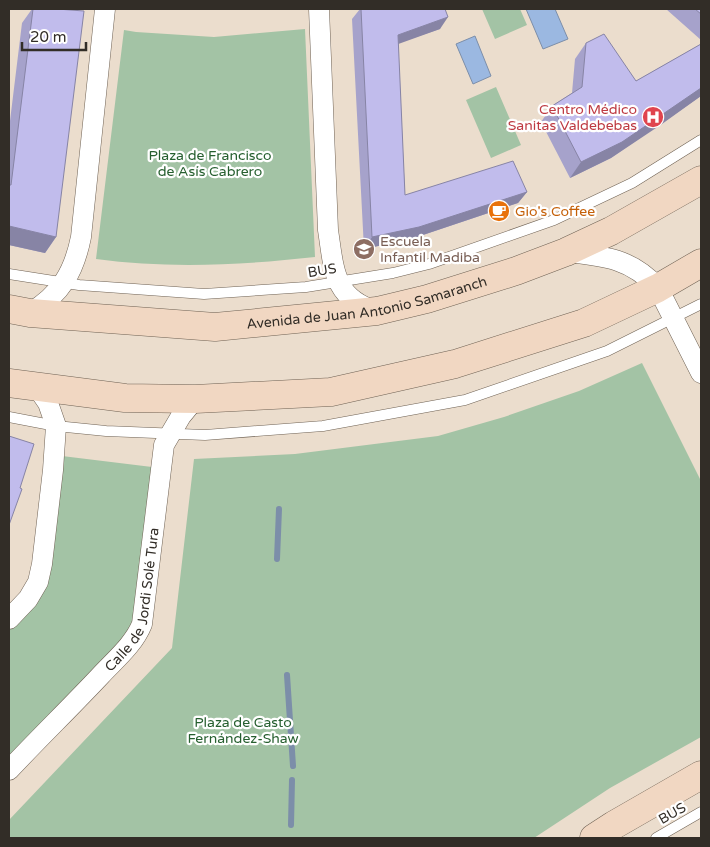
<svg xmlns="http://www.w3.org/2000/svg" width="710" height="847" font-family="'Varela Round',sans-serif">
  <rect width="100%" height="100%" fill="#ebddcd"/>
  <!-- green -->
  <path fill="#a3c3a5" d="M 482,9 L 520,9 L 527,25 L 495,39 Z
    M 305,29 L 315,257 C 243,265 169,269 96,259 L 124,30 L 136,32 L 214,37 Z
    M 496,87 L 521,145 L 491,158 L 466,100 Z
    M 642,363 L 701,481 L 701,737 L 610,788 L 534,838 L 9,838 L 9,820 L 172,648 L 194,459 L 295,454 L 438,436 L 504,417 L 579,391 Z
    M 62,456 L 152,467 L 134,617 L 127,635 L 9,761 L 9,628 L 33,602 Z"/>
  <!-- water -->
  <path fill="#9bb8e1" stroke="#7c8ea9" d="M 526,9 L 555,9 L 568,39 L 543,49 Z
    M 475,36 L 491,76 L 473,84 L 456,44 Z"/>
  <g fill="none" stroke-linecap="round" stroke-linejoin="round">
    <!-- stream -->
    <path stroke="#7c8ea9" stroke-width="6" d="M 277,559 L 279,509
      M 287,675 L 293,766
      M 291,825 L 292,780"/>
    <!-- lane casing -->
    <g stroke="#6f6254" stroke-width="11">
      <path id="lane" d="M 9,274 L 79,285 L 204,294 L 306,287 L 393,273 L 429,264 L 554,220 L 632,183 L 701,140
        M 9,417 L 56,426 L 106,431 L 205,435 L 323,426 L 465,400 L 607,351 L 701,304
        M 656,838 L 701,812"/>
    </g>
    <!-- street casing -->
    <g stroke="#6f6254" stroke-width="21">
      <g id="street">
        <path d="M 319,9 L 328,230 C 334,269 333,298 376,311"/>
        <path d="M 566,252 C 604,256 631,258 658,288 L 701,373"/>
        <path d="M 30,313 C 61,294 74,272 81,237 L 105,9"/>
        <path d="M 9,619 L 28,599 L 38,582 L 42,564 L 53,470 L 56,426 L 48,403 L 37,387"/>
        <path id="s1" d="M 9,770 C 39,738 71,707 101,675 C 116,659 134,644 142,624 L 164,445 L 181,416 L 195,399"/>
      </g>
    </g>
    <!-- secondary casing -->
    <g stroke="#6f6254" stroke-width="29">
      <g id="secondary">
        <path id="s2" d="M 9,309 L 30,313 L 215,327 L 377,311 L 427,299 L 516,271 L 566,252 L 611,231 L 701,180"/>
        <path d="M 9,383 L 125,398 L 195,399 L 331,392 L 455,364 L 584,323 L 658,288 L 701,263"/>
        <path d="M 594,838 L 614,825 L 701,775"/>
      </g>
    </g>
    <!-- lane -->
    <use href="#lane" stroke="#fff" stroke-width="10"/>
    <!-- street -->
    <use href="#street" stroke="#fff" stroke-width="20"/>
    <!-- secondary -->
    <use href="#secondary" stroke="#f1d7c2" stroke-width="28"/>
  </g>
  <!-- wall -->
  <path fill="#a6a2cb" d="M 32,9 L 57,9 L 56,237 L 45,253 L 9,245 L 9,129 L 22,23 Z
    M 360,9 L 445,9 L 440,29 L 398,43 L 405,195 L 527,192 L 518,203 L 411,239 L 364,249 L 352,19 Z
    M 666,9 L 701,9 L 701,40 Z
    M 586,43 L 636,81 L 701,44 L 701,96 L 611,158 L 570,178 L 541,122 L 552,106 L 572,93 L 575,59 Z"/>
  <!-- shaded-wall -->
  <path fill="#8784a5" d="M 448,17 L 440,29 L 390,47 L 398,35 Z
    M 701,88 L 701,96 L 662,124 L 611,158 L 570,178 L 581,162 Z
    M 527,192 L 518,203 L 411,239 L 364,249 L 372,237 Z
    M 9,226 L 56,237 L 45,253 L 9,245 Z"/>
  <!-- building -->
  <path fill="#c1bcec" stroke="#8784a5" d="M 33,9 L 57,9 L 84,11 L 56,237 L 9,226 L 9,185 L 11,185 Z
    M 361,9 L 445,9 L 448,17 L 398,35 L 405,195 L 513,161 L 527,192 L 419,227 L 372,237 Z
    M 695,9 L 701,9 L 701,14 Z
    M 604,34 L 636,81 L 701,44 L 701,88 L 622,142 L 581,162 L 552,106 L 582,87 L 586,43 Z
    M 9,436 L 34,444 L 20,488 L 22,489 L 9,525 Z"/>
  <!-- icons -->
  <defs>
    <g id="hospital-disc" transform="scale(1.125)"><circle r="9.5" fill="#e0444e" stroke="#fff"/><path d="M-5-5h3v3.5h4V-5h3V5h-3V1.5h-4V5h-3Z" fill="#fff"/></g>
    <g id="cafe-disc" transform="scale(1.125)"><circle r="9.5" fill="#e8710a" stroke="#fff"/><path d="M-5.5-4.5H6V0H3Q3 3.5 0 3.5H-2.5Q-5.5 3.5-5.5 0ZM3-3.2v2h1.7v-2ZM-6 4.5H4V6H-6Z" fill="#fff"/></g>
    <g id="school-disc" transform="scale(1.125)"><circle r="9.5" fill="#8d6e63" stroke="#fff"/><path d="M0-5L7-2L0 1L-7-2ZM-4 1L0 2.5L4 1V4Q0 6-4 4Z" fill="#fff"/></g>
  </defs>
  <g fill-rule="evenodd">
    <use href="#hospital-disc" x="653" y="117"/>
    <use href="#cafe-disc" x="499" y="211"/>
    <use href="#school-disc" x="364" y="249"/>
  </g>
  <g text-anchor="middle" stroke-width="4.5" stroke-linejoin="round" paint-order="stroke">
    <!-- health labels -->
    <g font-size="14" fill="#be3a42" stroke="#fff" text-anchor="end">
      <text x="637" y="114">Centro Médico<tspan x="637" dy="16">Sanitas Valdebebas</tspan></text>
    </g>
    <!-- park labels -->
    <g font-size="14" fill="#265f2f" stroke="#fff">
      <text x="210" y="160">Plaza de Francisco<tspan x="210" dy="16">de Asís Cabrero</tspan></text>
      <text x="243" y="727">Plaza de Casto<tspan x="243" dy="16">Fernández-Shaw</tspan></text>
    </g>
    <!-- food labels -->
    <g font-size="14" fill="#c56008" stroke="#fff" text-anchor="start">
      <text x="515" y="216">Gio's Coffee</text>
    </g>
    <!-- education labels -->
    <g font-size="14" fill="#785e54" stroke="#fff" text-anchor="start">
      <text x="380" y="246">Escuela<tspan x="380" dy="16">Infantil Madiba</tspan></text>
    </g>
    <!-- street labels -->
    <g font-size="14" fill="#322d27" stroke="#fff">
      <text transform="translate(322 270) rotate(-9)" y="5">BUS</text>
      <text dy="5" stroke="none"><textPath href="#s2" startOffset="361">Avenida de Juan Antonio Samaranch</textPath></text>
      <text dy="5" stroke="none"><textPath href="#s1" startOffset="218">Calle de Jordi Solé Tura</textPath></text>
      <text transform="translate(672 813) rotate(-30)" y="5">BUS</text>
    </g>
  </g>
  <!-- border -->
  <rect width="710" height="847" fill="none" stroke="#322d27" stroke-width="20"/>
  <!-- scale -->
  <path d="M22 42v8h64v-8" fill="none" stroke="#322d27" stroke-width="2.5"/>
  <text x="30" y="42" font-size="15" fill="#322d27" stroke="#ffffff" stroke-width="4" paint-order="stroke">20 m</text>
</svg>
